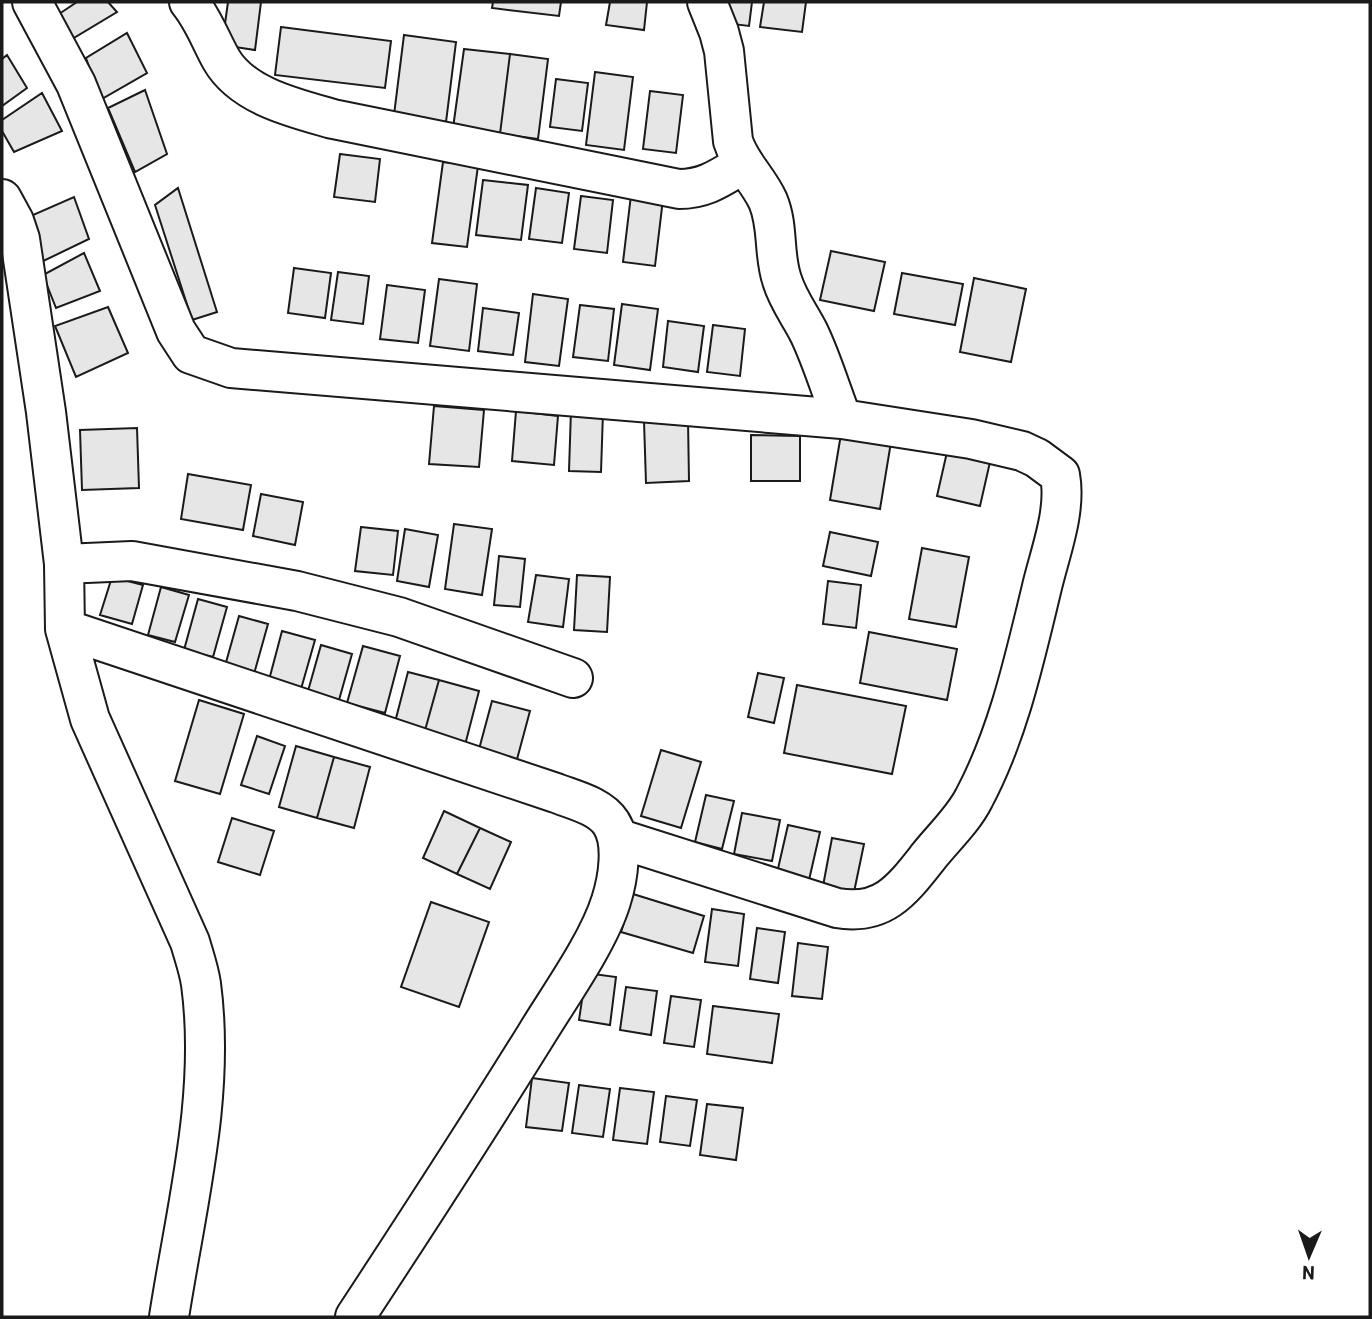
<svg xmlns="http://www.w3.org/2000/svg" width="1372" height="1319" font-family="Barlow,sans-serif">
  <rect width="100%" height="100%" fill="#fff"/>
  <!-- building -->
  <path fill="#e6e6e6" stroke="#1a1a1a" stroke-width="2" d="M 77,2 L 108,2 L 117,12 L 67,42 L 56,16 Z
    M 228,2 L 261,2 L 255,50 L 222,45 Z
    M 493,2 L 561,2 L 559,16 L 492,8 Z
    M 610,2 L 647,2 L 644,30 L 606,25 Z
    M 727,2 L 752,2 L 749,26 L 724,23 Z
    M 764,2 L 806,2 L 802,32 L 760,27 Z
    M 281,27 L 391,41 L 385,88 L 275,75 Z
    M 127,33 L 147,73 L 100,100 L 86,58 Z
    M 404,35 L 456,42 L 446,122 L 394,115 Z
    M 464,49 L 510,54 L 500,134 L 453,128 Z
    M 510,54 L 548,59 L 538,139 L 500,134 Z
    M 7,55 L 27,88 L 2,106 L 2,59 Z
    M 595,72 L 633,77 L 624,150 L 586,145 Z
    M 556,79 L 588,83 L 582,131 L 550,127 Z
    M 145,90 L 167,154 L 135,172 L 108,108 Z
    M 650,91 L 683,95 L 676,153 L 643,149 Z
    M 42,93 L 62,131 L 14,152 L 2,131 L 2,120 Z
    M 340,154 L 380,159 L 375,202 L 334,197 Z
    M 443,162 L 478,166 L 467,247 L 432,243 Z
    M 483,180 L 528,185 L 521,240 L 476,235 Z
    M 178,188 L 217,312 L 192,320 L 155,205 Z
    M 536,188 L 569,193 L 562,243 L 529,239 Z
    M 631,195 L 663,199 L 655,266 L 623,262 Z
    M 581,196 L 613,200 L 607,253 L 574,249 Z
    M 74,197 L 89,239 L 37,264 L 26,218 Z
    M 831,251 L 885,262 L 874,311 L 820,300 Z
    M 84,253 L 100,291 L 56,308 L 43,275 Z
    M 294,268 L 331,273 L 325,318 L 288,313 Z
    M 338,272 L 369,276 L 363,324 L 331,320 Z
    M 902,273 L 963,284 L 955,325 L 894,314 Z
    M 974,278 L 1026,289 L 1011,362 L 960,352 Z
    M 439,279 L 477,284 L 469,351 L 430,346 Z
    M 387,285 L 425,290 L 418,343 L 380,339 Z
    M 533,294 L 568,299 L 559,366 L 525,362 Z
    M 622,304 L 658,309 L 650,370 L 614,365 Z
    M 580,305 L 614,309 L 608,361 L 573,357 Z
    M 108,307 L 128,353 L 76,377 L 55,326 Z
    M 483,308 L 519,313 L 513,355 L 478,351 Z
    M 668,321 L 704,326 L 698,372 L 663,367 Z
    M 713,325 L 745,329 L 740,376 L 707,372 Z
    M 434,406 L 484,410 L 479,467 L 429,464 Z
    M 571,410 L 603,412 L 601,472 L 569,471 Z
    M 516,411 L 558,416 L 554,465 L 512,461 Z
    M 688,420 L 689,481 L 646,483 L 644,421 Z
    M 137,428 L 139,488 L 82,490 L 80,430 Z
    M 841,434 L 891,442 L 880,509 L 830,500 Z
    M 751,435 L 800,436 L 800,481 L 751,481 Z
    M 947,452 L 990,462 L 980,506 L 937,496 Z
    M 188,474 L 251,485 L 243,530 L 181,519 Z
    M 261,494 L 303,502 L 295,545 L 253,536 Z
    M 454,524 L 492,529 L 482,595 L 445,589 Z
    M 361,527 L 398,531 L 393,575 L 355,571 Z
    M 405,529 L 438,535 L 429,587 L 397,581 Z
    M 830,532 L 878,542 L 871,576 L 823,566 Z
    M 922,548 L 969,557 L 956,627 L 909,619 Z
    M 499,556 L 525,559 L 520,607 L 494,605 Z
    M 536,575 L 569,579 L 563,627 L 528,622 Z
    M 577,575 L 610,577 L 607,632 L 574,630 Z
    M 112,577 L 143,585 L 132,624 L 100,615 Z
    M 828,581 L 861,585 L 856,628 L 823,624 Z
    M 161,587 L 189,595 L 175,642 L 148,635 Z
    M 198,599 L 227,607 L 213,657 L 184,650 Z
    M 239,616 L 268,624 L 254,674 L 225,666 Z
    M 282,631 L 315,640 L 301,689 L 269,680 Z
    M 869,632 L 957,649 L 947,700 L 860,683 Z
    M 321,645 L 352,654 L 339,700 L 308,691 Z
    M 363,646 L 400,656 L 385,713 L 347,703 Z
    M 408,672 L 439,680 L 424,734 L 394,726 Z
    M 758,673 L 784,678 L 774,723 L 748,717 Z
    M 439,680 L 479,691 L 465,745 L 424,734 Z
    M 797,685 L 906,706 L 892,774 L 784,753 Z
    M 199,700 L 244,714 L 220,794 L 175,781 Z
    M 492,701 L 530,711 L 516,763 L 478,753 Z
    M 257,736 L 285,746 L 269,794 L 241,785 Z
    M 296,746 L 334,757 L 317,818 L 279,807 Z
    M 661,750 L 701,762 L 681,828 L 641,816 Z
    M 334,757 L 370,767 L 354,828 L 317,818 Z
    M 706,795 L 734,801 L 722,849 L 695,842 Z
    M 444,811 L 480,828 L 457,874 L 423,858 Z
    M 742,813 L 780,820 L 772,861 L 734,854 Z
    M 232,818 L 274,831 L 260,875 L 218,862 Z
    M 788,825 L 820,832 L 809,880 L 777,873 Z
    M 480,828 L 511,842 L 490,889 L 457,874 Z
    M 832,838 L 864,844 L 854,892 L 823,886 Z
    M 633,894 L 704,916 L 693,953 L 621,932 Z
    M 431,902 L 489,922 L 459,1007 L 401,987 Z
    M 712,909 L 744,914 L 738,966 L 705,962 Z
    M 757,928 L 785,932 L 778,983 L 750,979 Z
    M 798,943 L 828,947 L 822,999 L 792,996 Z
    M 586,973 L 616,977 L 610,1025 L 579,1020 Z
    M 626,987 L 657,991 L 651,1035 L 620,1030 Z
    M 671,996 L 701,1000 L 694,1047 L 664,1043 Z
    M 713,1006 L 779,1014 L 772,1063 L 707,1054 Z
    M 532,1078 L 569,1083 L 562,1131 L 526,1127 Z
    M 579,1085 L 610,1089 L 603,1137 L 572,1133 Z
    M 620,1088 L 654,1092 L 647,1144 L 613,1140 Z
    M 666,1096 L 697,1100 L 690,1146 L 660,1142 Z
    M 707,1104 L 743,1108 L 736,1160 L 700,1155 Z"/>
  <g fill="none" stroke-linecap="round" stroke-linejoin="round">
    <!-- minor casing -->
    <g stroke="#1a1a1a" stroke-width="42">
      <path id="minor" d="M 32,2 L 76,84 L 176,331 L 191,354 L 231,368 L 842,419 L 971,439 L 1022,451 L 1037,458 L 1060,475 C 1067,512 1049,555 1041,591 C 1024,661 1008,734 974,798 C 963,820 942,839 928,857 C 902,890 883,916 837,908 L 617,838
        M 189,2 C 203,19 210,39 221,59 C 242,96 294,108 333,119 L 679,189 C 706,189 721,177 743,164
        M 707,2 L 719,32 L 724,51 L 733,141 C 740,164 758,179 768,201 C 779,227 773,254 782,280 C 788,300 800,315 809,333 C 822,360 831,391 842,419
        M 2,199 L 14,221 L 20,239 L 46,412 L 64,564 L 65,629 L 90,719 L 190,942 C 194,956 199,970 201,984 C 216,1095 186,1207 169,1317
        M 64,564 L 132,561 L 297,591 L 399,617 L 573,678
        M 65,629 L 556,793 C 574,800 600,806 611,823 C 624,843 618,879 611,901 C 598,943 559,997 536,1035 C 477,1130 416,1224 355,1317"/>
    </g>
    <!-- minor -->
    <use href="#minor" stroke="#fff" stroke-width="38"/>
  </g>
  <!-- border -->
  <rect width="1372" height="1319" fill="none" stroke="#1a1a1a" stroke-width="7"/>
  <!-- north arrow -->
  <g transform="translate(1309 1256) rotate(182)" stroke="#ffffff" stroke-width="5" paint-order="stroke">
  <path d="M0-5L12 26L0 18L-12 26Z" fill="#1a1a1a"/>
  <text y="-10" font-size="19" font-weight="bold" text-anchor="middle" fill="#1a1a1a">N</text>
  </g>
</svg>
